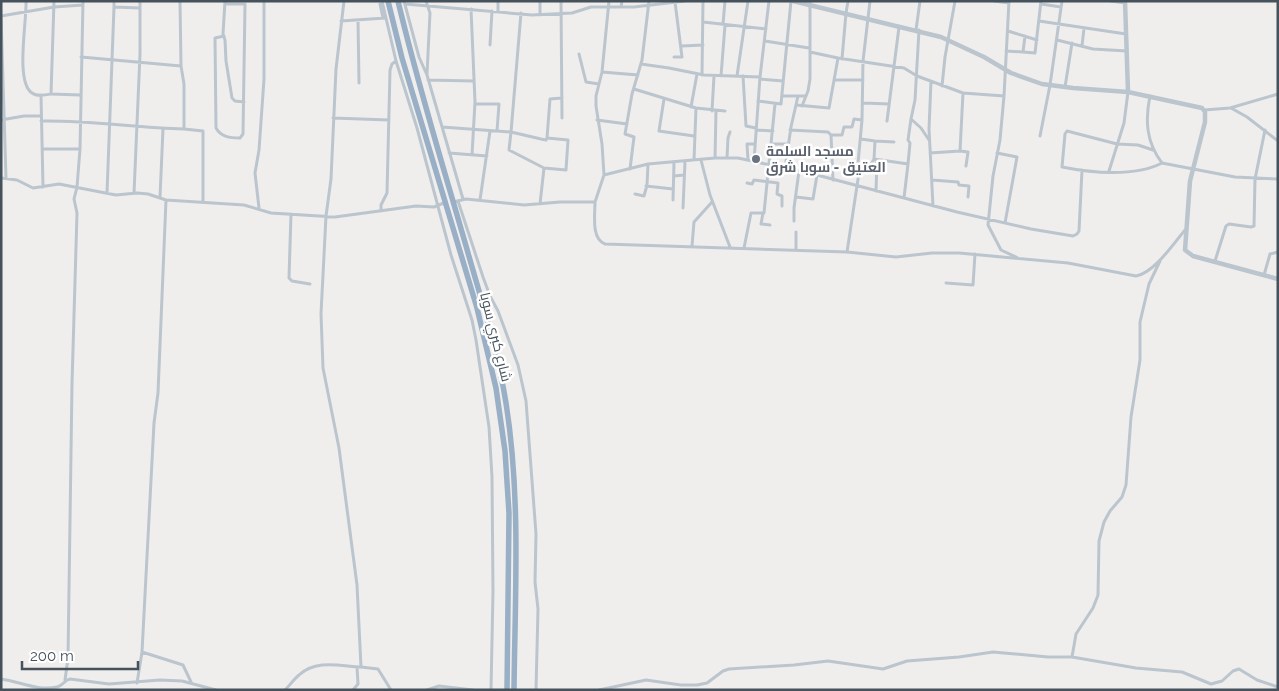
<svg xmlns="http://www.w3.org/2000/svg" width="1279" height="691" font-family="Raleway,Cairo,sans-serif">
  <rect width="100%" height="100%" fill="#f0eded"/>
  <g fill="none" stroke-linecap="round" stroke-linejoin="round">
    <!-- minor -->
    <path stroke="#bbc5cd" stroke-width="3" d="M 26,1 C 27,21 15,82 32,93 C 37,97 46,95 51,94 L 54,1
      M 114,1 L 114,7 L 140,8
      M 180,1 L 181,66 L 184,84 L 184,129 L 203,131 L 203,202
      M 225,1 L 223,34 L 225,40 L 226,61 L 232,98 L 235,101 L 244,102
      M 382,1 L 396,61 L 417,128 L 451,255 L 472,320 L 476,340 L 489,427 L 492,477 L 493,591 L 491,690
      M 404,1 L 419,57 L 427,75 L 463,199
      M 426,1 L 430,13 L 427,74
      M 561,1 L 562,118
      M 994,1 L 1009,3
      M 1009,1 L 1004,96 L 1000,140 L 993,176 L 988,225 L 1001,250 L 1018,258
      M 1111,1 L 1125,3
      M 380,4 L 383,18
      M 405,4 L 532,15 L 572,13 L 591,7 L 634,7 L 685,1
      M 1041,4 L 1061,7
      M 621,7 L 622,1
      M 471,9 L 475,102 L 472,155
      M 498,11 L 498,1
      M 540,15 L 540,1
      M 1,16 L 6,178
      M 1,16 L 54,7 L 83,5
      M 358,20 L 359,83
      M 341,21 L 385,18
      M 1039,21 L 1126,34
      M 703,22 L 766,29
      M 723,24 L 725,1
      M 916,30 L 920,1
      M 1008,31 L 1037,40
      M 224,36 L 215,38 L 216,128 C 221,137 230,138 240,138 L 243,134 L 245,4 L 225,4
      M 1057,40 L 1093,49 L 1127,51
      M 765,41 L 809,48
      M 490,45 L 492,11
      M 682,46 L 703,45
      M 1082,46 L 1084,28
      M 1006,51 L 1023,52 L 1025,36
      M 810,52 L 838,58 L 904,68 L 917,76 L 963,93 L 1004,96
      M 1023,52 L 1035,53 L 1041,1
      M 579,54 L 586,82 L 599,84
      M 81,57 L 181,66
      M 674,57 L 682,57 L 675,2
      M 842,59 L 846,13 L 848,1
      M 641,64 L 669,68 L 704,75 L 760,77
      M 602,72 L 638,75
      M 702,75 L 703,1
      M 721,76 L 725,25
      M 737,76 L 748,1
      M 743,76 L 746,126 L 756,128
      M 760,79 L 783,81
      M 428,80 L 473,81
      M 834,80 L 863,80
      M 931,81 L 929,129 L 933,206
      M 942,86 L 945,57 L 955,1
      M 1065,87 L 1072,43
      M 634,89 L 696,108 L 725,111
      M 963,93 L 960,151 L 968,152 L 966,166
      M 51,94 L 80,95
      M 41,95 L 43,187
      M 782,96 L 805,96
      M 1150,96 C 1145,120 1146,142 1162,163 L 1235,177 L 1278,179
      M 664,99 L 659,131 L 694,136
      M 758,101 L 781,104 L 791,1
      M 863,103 L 889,104
      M 475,104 L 499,104 L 497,131
      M 796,105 L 829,108 L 838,58
      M 802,106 L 808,91 L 810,79 L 810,1
      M 691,107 L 697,74
      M 1231,108 L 1247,117 L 1278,141
      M 1204,110 L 1230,108 L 1278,94
      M 712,111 L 714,76
      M 333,118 L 389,120
      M 911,119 L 915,100 L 919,30
      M 1,120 L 24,116 L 41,116
      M 597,120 L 627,124
      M 41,121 C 89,120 136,128 184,129
      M 887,121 L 899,27
      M 442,127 L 511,132 L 509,150 L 544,168 L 566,170 L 568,140 L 547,138 L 546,140 L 541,139 L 511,132 L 521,13
      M 756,130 L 773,131
      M 790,130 L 828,132 L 831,135 L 833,180
      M 831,135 L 842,135 L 844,127 L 852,127 L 854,119 L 862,120
      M 1040,136 L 1050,85 L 1062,1
      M 547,138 L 550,99 L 562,98
      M 875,141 L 894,142
      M 772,144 L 788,144
      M 42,149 L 80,149
      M 1153,150 L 1138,145 L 1117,144 L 1067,131 L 1065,134 L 1062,167 C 1092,173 1135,177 1162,163
      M 449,153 L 487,156
      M 930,153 L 960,151
      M 997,153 L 1017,157 L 1005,223
      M 715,158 L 716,111
      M 727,158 L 728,138 L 730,132
      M 874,159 L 908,164 L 904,198
      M 694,160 L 696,108
      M 701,160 L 710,195 L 730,247
      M 748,160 L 747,144 L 755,144
      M 754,161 L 760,77 L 769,1
      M 858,163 L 862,120 L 863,61 L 870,1
      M 908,164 L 910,143 L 908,140 L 911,119 L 921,128 L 929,140
      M 785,168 L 791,127 L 798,96
      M 630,169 L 634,137 L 625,134 L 632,94 L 642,60 L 649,1
      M 1109,171 L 1124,123 L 1128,92
      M 604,175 L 648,164 L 715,158 L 738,158 L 817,175 L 957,212 L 1031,229 L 1073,236 L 1077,234 L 1079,231 L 1082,170
      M 674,176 L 684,175
      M 1,178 L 17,180 L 33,188 L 59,184 L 116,195 L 137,193 L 148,194 L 166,200 L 244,205 L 271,213 L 335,217 L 416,206 L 434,207 L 446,202
      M 932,180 L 958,182 L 959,185 L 969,186 L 968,197
      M 747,183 L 752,184 L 754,180 L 778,183 L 777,194 L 782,196 L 782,206
      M 646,186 L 673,189
      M 876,191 L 877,160
      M 107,193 L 114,7
      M 134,193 L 140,54 L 140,1
      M 635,194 L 644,196 L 647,185 L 648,164
      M 160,197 L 163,129
      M 796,197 L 813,199 L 817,175
      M 480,200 L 490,131
      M 673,200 L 674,163
      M 458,201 L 483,277 L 490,296 L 498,311 L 518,365 L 526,401 L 536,534 L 535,582 L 538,609 L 536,690
      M 453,202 L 466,199 L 524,205 L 560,202 L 595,202 C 595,215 591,239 605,244 L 847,252 L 896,257 L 932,253 L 959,253 L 1068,263 L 1136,276 C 1154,273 1174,243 1185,230
      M 595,202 L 604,175 L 602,144 L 596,106 L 596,96 L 602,72 L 609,1
      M 540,204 L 544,168
      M 259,208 L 255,173 L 259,150 L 264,79 L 264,1
      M 683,208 L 685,162
      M 381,211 L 381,205 L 387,193 L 390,70 L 392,64 L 396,61
      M 763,213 L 761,224 L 770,225
      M 291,214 L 289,278 L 292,281 L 310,284
      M 794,221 L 794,208 L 799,171
      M 692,246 L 694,222 L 712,202
      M 744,248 L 751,213 L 764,213 L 775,104
      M 796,250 L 796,232
      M 847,252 L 860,166 L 872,163 L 874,159 L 875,141 L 861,139
      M 1215,261 L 1226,226 L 1229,224 L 1251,227 L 1254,226 L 1255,179 L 1265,130
      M 1264,275 L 1270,254 L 1278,252
      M 946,283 L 973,285 L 975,254
      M 142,652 L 183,665 L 191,682
      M 1072,657 L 1076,634 L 1093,608 L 1098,595 L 1099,541 L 1104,522 L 1110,511 L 1122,497 L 1126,485 L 1131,417 L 1140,360 L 1140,322 L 1149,284 L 1160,261
      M 361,667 L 378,669 L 391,690
      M 1,679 C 21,682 37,691 57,687 C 63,686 64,680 70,679 L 109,684 L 160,680 L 182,681 L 216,690
      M 65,680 L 68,658 L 72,384 L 77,213 L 74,199 L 77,187 L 80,149 L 83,1
      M 137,683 L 142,652 L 154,423 L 158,393 L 166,200
      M 285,690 C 290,685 294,679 299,675 C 316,659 340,666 361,667 L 357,585 L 339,448 L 323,368 L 321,314 L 326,216 L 331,179 L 336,69 L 344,1
      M 353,690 L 358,684 L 357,667
      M 427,690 L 439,686 L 473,690
      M 599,690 L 646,680 L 681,685 L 697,685 L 707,683 L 723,671 L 729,669 L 794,665 L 828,661 L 883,669 L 907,661 L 959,657 L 993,652 L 1048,657 L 1072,657 L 1136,668 L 1182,672 L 1211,684 L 1222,681 L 1233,671 L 1239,669 L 1257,680 L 1278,687"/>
    <!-- tertiary -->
    <path stroke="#bbc5cd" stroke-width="4.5" d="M 793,1 L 941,37 L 984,57 L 1011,73 L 1042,84 L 1073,88 L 1128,92 L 1202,108 L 1205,112 L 1205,122 L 1190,181 L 1185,250 L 1193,256 L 1278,279
      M 1125,1 L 1128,92"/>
    <!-- trunk -->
    <path stroke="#98afc5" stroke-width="5.5" d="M 388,1 L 402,58 L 477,308 L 496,388 L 505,451 L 509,513 L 507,690
      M 398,1 C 418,86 444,169 468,253 C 482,302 498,352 506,403 C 521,498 515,594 514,690"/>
  </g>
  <!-- markers -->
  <circle fill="#6b7280" stroke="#fff" stroke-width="2" cx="756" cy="159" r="5"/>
  <g text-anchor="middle" stroke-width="5" stroke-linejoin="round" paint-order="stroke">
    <!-- worship labels -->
    <g font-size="14" font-weight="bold" fill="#5b616d" stroke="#fff" text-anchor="start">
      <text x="766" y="156">مسجد السلمة<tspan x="766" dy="16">العتيق - سوبا شرق</tspan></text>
    </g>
    <!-- street labels -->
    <g font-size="14" fill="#45515b" stroke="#fff">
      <text transform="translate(496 337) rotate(76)" y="5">شارع كبري سوبا</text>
    </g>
  </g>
  <!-- border -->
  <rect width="1279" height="691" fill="none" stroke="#45515b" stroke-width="5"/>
  <!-- scale -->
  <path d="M22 661v8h116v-8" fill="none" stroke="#45515b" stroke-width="2.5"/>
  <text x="30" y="661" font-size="15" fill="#45515b" stroke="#ffffff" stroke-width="4" paint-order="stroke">200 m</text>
</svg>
